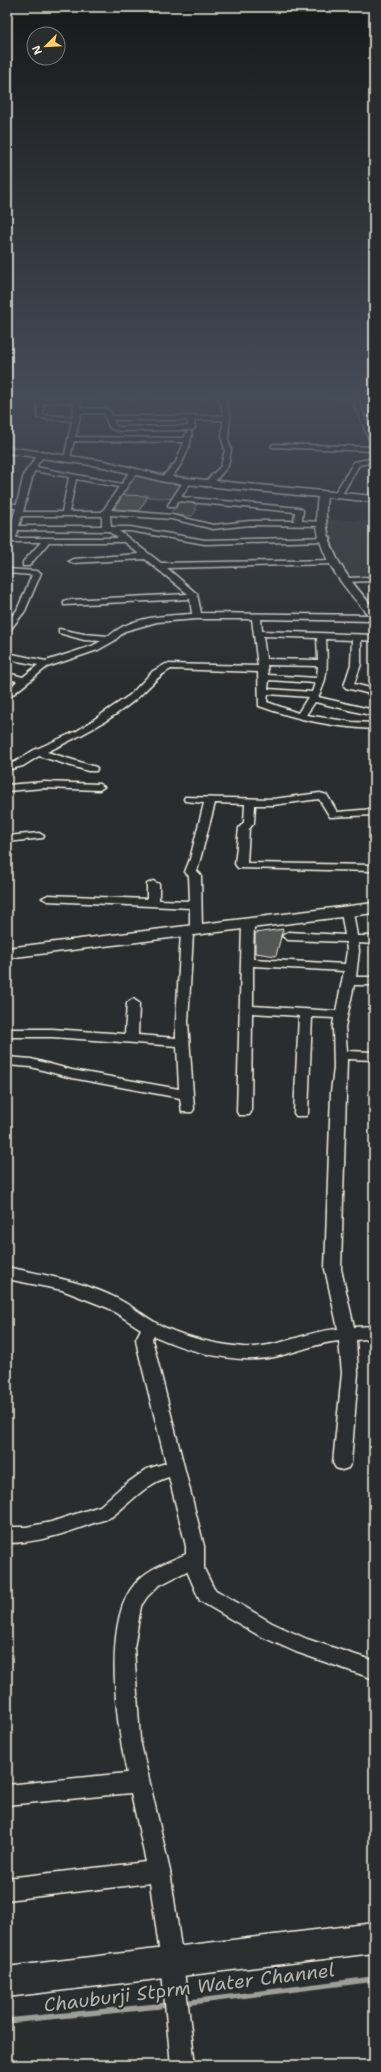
<svg xmlns="http://www.w3.org/2000/svg" width="381" height="2072" font-family="'Shantell Sans',sans-serif">
  <rect width="100%" height="100%" fill="#2a2d2e"/>
  <filter id="ink" filterUnits="userSpaceOnUse"><feTurbulence type="fractalNoise" baseFrequency=".025" numOctaves="2"/><feDisplacementMap in="SourceGraphic" scale="8" xChannelSelector="R" yChannelSelector="G"/><feConvolveMatrix kernelMatrix="1 2 1 2 8 2 1 2 1" color-interpolation-filters="sRGB"/></filter>
  <g filter="url(#ink)">
    <!-- built -->
    <path fill="#373a3a" d="M 372,516 L 374,517 L 374,578 L 348,579 L 334,562 L 321,519 L 372,521 Z"/>
    <!-- green -->
    <path fill="#444645" stroke="#9c9c96" d="M 135,472 L 174,482 L 173,484 L 181,485 L 175,499 L 121,495 Z
      M 179,500 L 199,502 L 194,508 L 197,509 L 192,516 L 170,515 Z"/>
    <g fill="none" stroke-linecap="round" stroke-linejoin="round">
      <!-- stream -->
      <path stroke="#9f9f9a" stroke-width="5.5" d="M 183,2003 L 374,1979
        M 7,2021 L 169,2005"/>
    </g>
    <!-- building -->
    <path fill="#555756" stroke="#f4f1e8" d="M 123,495 L 148,496 L 139,511 L 114,509 Z
      M 283,929 L 276,956 L 255,953 L 255,933 Z"/>
    <g fill="none" stroke-linecap="round" stroke-linejoin="round">
      <!-- minor casing -->
      <g stroke="#f4f1e8" stroke-width="3">
        <path id="minor" d="M 37,394 L 43,394 L 43,399 L 79,399 L 81,409 L 107,409 L 109,410 L 112,416 L 224,416 L 218,394 L 224,394 L 230,416 L 228,439 L 231,450 L 228,466 L 211,486 L 205,486 L 205,482 L 221,466 L 225,450 L 222,439 L 223,420 L 194,420 L 195,428 L 192,430 L 116,431 L 109,427 L 104,413 L 81,413 L 75,437 L 185,438 L 186,433 L 189,431 L 192,433 C 189,452 182,466 168,481 L 162,481 L 162,477 L 176,462 L 184,442 L 74,441 L 70,458 L 64,459 L 72,421 L 38,418 ZM 74,402 L 73,417 L 43,415 L 43,403 ZM 113,420 L 187,420 L 188,426 L 117,427 Z
          M 73,394 L 204,394 L 207,396 L 204,398 L 71,397 L 71,395 Z
          M 315,394 L 374,395 L 374,399 L 360,398 C 360,415 374,429 374,446 L 371,444 L 354,404 L 354,398 L 318,396 Z
          M 9,403 L 12,405 L 10,418 L 7,420 L 7,404 Z
          M 274,444 L 374,447 L 374,451 L 272,447 L 272,445 Z
          M 42,451 L 45,453 L 36,467 L 122,484 L 130,470 L 136,470 L 137,472 L 111,510 L 172,515 L 213,525 L 250,521 L 294,521 L 295,512 L 178,501 L 175,507 L 169,507 L 168,505 L 183,482 L 187,480 L 191,482 L 181,497 L 299,508 L 303,510 L 302,521 L 325,522 L 325,526 L 322,526 L 250,525 L 213,529 L 172,519 L 110,515 L 111,527 L 130,527 L 205,540 L 330,537 L 331,539 L 327,541 L 205,544 L 130,531 L 119,531 L 161,563 L 337,560 L 337,564 L 334,564 L 167,568 L 197,594 L 201,613 L 374,615 L 374,621 L 261,619 L 262,631 L 374,635 L 374,641 L 361,640 L 361,664 L 354,684 L 374,689 L 374,695 L 346,688 L 344,686 L 351,664 L 352,640 L 326,639 C 327,661 329,678 318,697 L 374,710 L 374,716 L 315,702 L 306,715 L 352,722 L 374,723 L 374,729 C 332,727 299,720 259,706 L 258,672 L 171,669 C 156,677 149,688 136,699 C 110,721 78,737 47,752 L 96,767 L 97,769 L 96,771 L 88,771 L 39,756 L 23,766 L 7,770 L 7,764 L 15,762 L 34,750 L 77,731 L 130,695 L 153,671 L 166,664 L 258,666 L 252,619 L 197,619 L 157,622 L 125,631 L 114,641 L 98,650 L 47,667 L 7,699 L 7,691 L 17,681 L 7,679 L 7,673 L 23,677 L 38,665 L 7,659 L 7,653 L 46,661 L 92,646 L 101,641 L 84,640 L 59,633 L 59,629 L 84,634 L 109,636 C 131,616 164,616 192,614 L 190,599 L 64,605 L 64,601 L 67,600 L 188,594 L 145,559 L 73,563 L 69,561 L 73,559 L 139,554 L 124,542 L 49,542 L 29,566 L 23,566 L 23,562 L 41,542 L 8,542 L 7,540 L 11,538 L 10,528 L 16,508 L 7,508 L 7,504 L 17,504 L 24,474 L 40,452 ZM 34,471 L 69,477 L 62,512 L 23,512 ZM 76,479 L 119,487 L 102,512 L 69,512 ZM 22,516 L 102,516 L 102,526 L 19,526 ZM 18,530 L 108,531 L 118,538 L 16,538 ZM 263,636 L 317,638 L 318,660 L 266,659 ZM 267,665 L 318,666 L 317,678 L 268,675 ZM 269,680 L 315,683 L 312,692 L 268,689 ZM 268,694 L 308,697 L 298,713 L 267,702 Z
          M 374,458 L 374,462 L 359,465 L 340,498 L 334,498 L 333,496 L 354,462 Z
          M 7,569 L 37,571 L 41,573 L 25,611 L 10,630 L 7,631 L 7,622 L 17,610 L 32,575 L 7,573 Z
          M 374,577 L 374,581 L 346,582 L 342,580 L 346,578 Z
          M 44,782 L 99,784 L 104,787 L 99,790 L 44,788 L 7,791 L 7,785 Z
          M 320,793 L 327,795 L 337,812 L 374,809 L 374,815 L 330,817 L 319,799 L 273,805 L 255,805 L 254,823 L 249,829 L 247,863 L 374,865 L 374,871 L 238,868 L 235,864 L 239,828 L 244,822 L 245,804 L 215,803 L 197,871 L 201,875 L 202,931 L 200,934 L 193,934 L 188,1022 L 194,1109 L 192,1112 L 182,1112 L 180,1098 L 72,1078 L 31,1067 L 7,1065 L 7,1057 L 31,1059 L 72,1070 L 179,1089 L 177,1046 L 52,1037 L 7,1037 L 7,1029 L 52,1029 L 125,1034 L 127,1003 L 133,999 L 139,1003 L 138,1035 L 176,1038 L 176,1022 L 181,932 L 183,929 L 190,929 L 190,908 L 48,901 L 42,898 L 48,895 L 147,899 L 147,884 L 153,881 L 159,884 L 159,900 L 190,901 L 189,876 L 185,872 L 190,859 L 204,803 L 185,801 L 184,799 L 185,797 L 273,799 Z
          M 39,833 L 44,836 L 43,838 L 7,842 L 7,836 Z
          M 347,908 L 353,912 L 357,936 L 374,936 L 374,944 L 358,943 L 359,951 L 356,977 L 374,977 L 374,985 L 354,985 L 345,1027 L 347,1051 L 374,1052 L 374,1060 L 347,1059 L 341,1269 L 354,1327 L 374,1326 L 374,1338 L 356,1340 L 358,1373 L 351,1463 L 348,1468 L 342,1470 L 336,1468 L 333,1463 L 342,1373 L 339,1341 C 314,1343 292,1355 268,1358 C 229,1363 188,1351 154,1336 L 152,1339 L 204,1546 L 204,1569 L 214,1589 L 272,1623 L 307,1639 L 374,1661 L 374,1679 L 296,1652 L 258,1635 L 200,1601 L 187,1571 L 158,1586 L 147,1597 L 141,1606 L 134,1648 L 140,1740 L 170,1871 L 183,1962 L 195,2065 L 171,2065 L 161,1962 L 150,1883 L 7,1900 L 7,1878 L 146,1862 L 131,1793 L 7,1805 L 7,1785 L 127,1773 C 117,1727 102,1623 134,1585 C 146,1569 168,1562 186,1554 L 186,1546 L 169,1477 C 147,1483 132,1501 114,1515 C 108,1520 98,1521 91,1524 C 63,1534 37,1543 7,1543 L 7,1527 L 26,1527 L 51,1522 L 100,1506 L 119,1489 L 147,1469 L 166,1463 L 138,1350 L 136,1339 L 141,1329 L 108,1308 L 62,1290 L 7,1279 L 7,1267 C 45,1275 86,1282 120,1300 C 133,1307 144,1316 156,1323 C 183,1337 213,1344 243,1347 C 276,1349 306,1331 338,1329 L 325,1269 L 331,1092 L 334,1068 L 333,1027 L 334,1018 L 312,1017 L 308,1113 L 306,1116 L 296,1116 L 294,1113 L 299,1016 L 252,1013 L 251,1112 L 249,1115 L 239,1115 L 237,1112 L 242,924 L 248,920 L 254,924 L 253,959 L 345,964 L 347,951 L 346,942 L 288,940 L 282,936 L 288,932 L 345,935 L 341,912 ZM 253,966 L 344,971 L 336,1011 L 253,1006 Z"/>
      </g>
      <!-- tertiary casing -->
      <g stroke="#f4f1e8" stroke-width="3">
        <path id="tertiary" d="M 7,447 L 104,461 L 165,476 L 374,496 L 374,502 L 327,497 C 320,545 345,575 374,608 L 374,618 L 370,617 C 339,581 309,548 318,497 L 165,482 L 104,467 L 7,453 Z
          M 374,903 L 374,913 L 7,958 L 7,948 Z
          M 374,1923 L 374,1953 L 7,1997 L 7,1967 Z"/>
      </g>
      <!-- minor -->
      <use href="#minor" fill="#2a2d2e" fill-rule="evenodd"/>
      <!-- tertiary -->
      <use href="#tertiary" fill="#2a2d2e" fill-rule="evenodd"/>
    </g>
  </g>
  <!-- sky -->
  <linearGradient id="sky" x2="0" y2="1"><stop stop-color="#171919"/><stop offset="0.58" stop-color="#444c57"/><stop offset="1" stop-color="#444c57" stop-opacity="0"/></linearGradient>
  <rect width="381" height="684" fill="url(#sky)"/>
  <g text-anchor="middle" stroke-width="4" stroke-linejoin="round" paint-order="stroke">
    <!-- near-water labels -->
    <g font-size="19" font-style="italic" fill="#b5b3ae" stroke="#2a2d2e">
      <text transform="translate(189 1987) rotate(-7)" y="7">Chauburji Stprm Water Channel</text>
    </g>
  </g>
  <!-- margin -->
  <rect width="381" height="2072" fill="none" stroke="#2a2d2e" stroke-width="24"/>
  <rect x="12" y="12" width="357" height="2048" fill="none" stroke="#f4f1e8" stroke-width="1.5" filter="url(#ink)"/>
  <!-- north arrow -->
  <g transform="translate(46 46) rotate(246)"><circle r="19" fill="#2a2d2e" stroke="#7b7b78"/>
  <path d="M0-3L7 15L0 10L-7 15Z" fill="#ffd166"/>
  <text y="-6" font-size="11" font-weight="bold" text-anchor="middle" fill="#f4f1e8">N</text>
  </g>
</svg>
